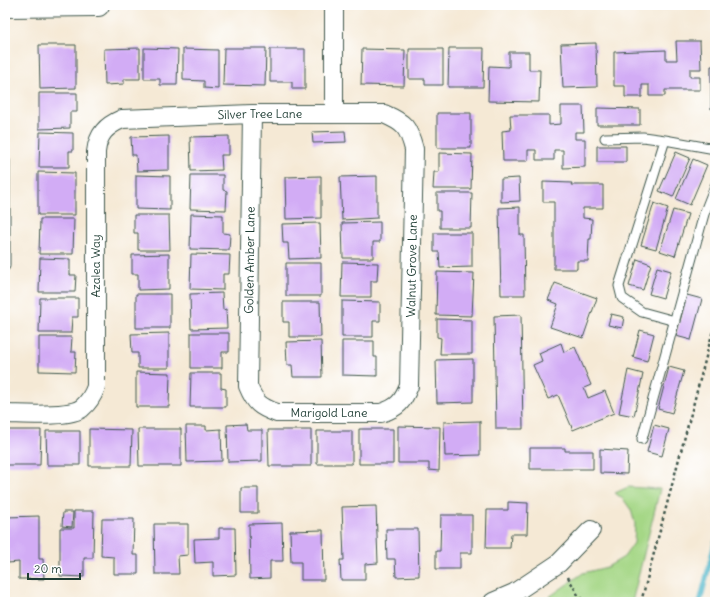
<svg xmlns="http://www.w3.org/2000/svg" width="720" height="607" font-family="Delius,sans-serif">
  <rect width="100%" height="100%" fill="#fff"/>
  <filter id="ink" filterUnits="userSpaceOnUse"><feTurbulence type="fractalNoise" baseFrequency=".025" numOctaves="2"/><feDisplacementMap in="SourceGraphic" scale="8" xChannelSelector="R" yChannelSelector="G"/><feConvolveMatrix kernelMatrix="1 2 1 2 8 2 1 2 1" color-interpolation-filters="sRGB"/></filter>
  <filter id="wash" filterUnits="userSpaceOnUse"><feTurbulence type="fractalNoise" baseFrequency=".012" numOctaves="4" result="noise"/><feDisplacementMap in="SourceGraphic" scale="16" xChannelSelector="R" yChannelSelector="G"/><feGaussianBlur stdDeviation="0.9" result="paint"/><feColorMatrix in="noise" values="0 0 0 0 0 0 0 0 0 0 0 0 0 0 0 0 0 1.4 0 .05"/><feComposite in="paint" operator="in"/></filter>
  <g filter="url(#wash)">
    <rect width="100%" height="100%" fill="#f5e9d5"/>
    <!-- green -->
    <path fill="#a5d786" stroke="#628a5d" d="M 628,487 L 660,489 L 632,602 L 542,602 L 583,573 L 607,567 L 624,557 L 634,543 L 635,524 L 631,510 L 624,500 L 615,493 Z"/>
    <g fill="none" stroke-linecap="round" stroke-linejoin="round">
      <!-- stream -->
      <path stroke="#49b4c7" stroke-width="5" d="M 700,602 L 715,542"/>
    </g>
    <g id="blocks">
      <!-- building -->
      <path fill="#d2acf5" d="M 676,41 L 700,41 L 701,69 L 690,69 L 690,77 L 700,77 L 700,90 L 665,90 L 665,96 L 649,96 L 649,85 L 642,85 L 642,97 L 625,97 L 625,86 L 614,86 L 614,52 L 666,50 L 666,60 L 677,60 Z
        M 596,43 L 597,87 L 563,88 L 561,44 Z
        M 39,45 L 76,45 L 76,88 L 40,89 Z
        M 140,48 L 140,79 L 124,79 L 124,84 L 105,85 L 104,49 Z
        M 144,48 L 178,49 L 177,85 L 160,85 L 160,79 L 144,79 Z
        M 224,48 L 266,48 L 265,86 L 223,85 Z
        M 449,48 L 484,48 L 483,87 L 448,87 Z
        M 183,49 L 218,50 L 218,89 L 204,88 L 204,81 L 183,80 Z
        M 270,49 L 305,49 L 305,89 L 292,89 L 292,82 L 270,82 Z
        M 362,49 L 405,50 L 404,86 L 361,85 Z
        M 409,49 L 443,49 L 443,85 L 425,85 L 425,79 L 409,79 Z
        M 509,52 L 529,52 L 529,70 L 540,70 L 539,102 L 488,101 L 489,66 L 509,67 Z
        M 711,66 L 715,66 L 715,109 L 711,109 Z
        M 39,93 L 77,93 L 77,112 L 70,112 L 70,128 L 39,129 Z
        M 561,106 L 583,106 L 584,132 L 575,132 L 575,139 L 585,139 L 585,167 L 563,168 L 563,150 L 554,150 L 554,160 L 536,160 L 536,150 L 528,150 L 528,161 L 503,161 L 502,131 L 511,130 L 510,115 L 549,115 L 549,125 L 561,124 Z
        M 597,108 L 640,109 L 640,125 L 597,125 Z
        M 437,113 L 471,113 L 471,148 L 437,148 Z
        M 345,131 L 346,142 L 313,143 L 312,132 Z
        M 40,132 L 73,133 L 73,151 L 69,151 L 69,167 L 39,167 Z
        M 169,136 L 169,170 L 137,171 L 136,155 L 132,155 L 131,137 Z
        M 229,136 L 229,155 L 221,155 L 222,170 L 191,171 L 190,137 Z
        M 597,146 L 626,146 L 626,162 L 597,162 Z
        M 676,152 L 690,158 L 673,197 L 659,191 Z
        M 439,153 L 472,154 L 471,189 L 433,189 L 434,172 L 439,172 Z
        M 693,159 L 707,165 L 690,205 L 676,199 Z
        M 38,172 L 75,173 L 75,215 L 38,215 Z
        M 136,175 L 170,176 L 170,210 L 136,209 Z
        M 191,175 L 223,175 L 223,190 L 227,191 L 226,210 L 190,209 Z
        M 321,176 L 321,218 L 286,219 L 285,177 Z
        M 377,176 L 377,218 L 342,220 L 340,177 Z
        M 519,178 L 520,201 L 501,202 L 501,179 Z
        M 543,182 L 572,183 L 571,185 L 603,185 L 603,208 L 583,208 L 583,218 L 592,219 L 591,239 L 589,239 L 588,261 L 577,261 L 577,269 L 554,269 L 554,202 L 543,202 Z
        M 437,193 L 472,193 L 471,228 L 440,228 L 440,211 L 437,211 Z
        M 654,203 L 668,208 L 656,249 L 641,245 Z
        M 520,207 L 520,235 L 524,235 L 525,295 L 501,295 L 499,208 Z
        M 673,210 L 688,214 L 675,256 L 660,251 Z
        M 191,214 L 223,215 L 223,233 L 230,234 L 229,250 L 190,249 Z
        M 134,215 L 169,215 L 170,250 L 138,250 L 138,233 L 134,233 Z
        M 40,219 L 74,219 L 73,254 L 39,254 Z
        M 380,222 L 380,242 L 373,242 L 373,258 L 343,258 L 342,223 Z
        M 320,223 L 321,258 L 289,259 L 288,243 L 283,243 L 282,224 Z
        M 434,233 L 472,233 L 472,267 L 440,268 L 439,252 L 434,252 Z
        M 169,254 L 169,289 L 138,290 L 138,274 L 132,274 L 132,255 Z
        M 191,254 L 230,255 L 229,274 L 223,274 L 223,290 L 190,289 Z
        M 40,258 L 70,259 L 70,275 L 76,275 L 75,292 L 39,292 Z
        M 637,259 L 651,264 L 643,290 L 629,286 Z
        M 342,262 L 378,263 L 377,281 L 371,281 L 371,297 L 341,297 Z
        M 286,263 L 321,263 L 321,296 L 286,296 Z
        M 657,267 L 671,271 L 663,298 L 649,294 Z
        M 437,272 L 474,273 L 472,316 L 436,315 Z
        M 555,283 L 597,298 L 583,338 L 550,327 L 558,304 L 548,300 Z
        M 222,293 L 223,310 L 226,309 L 227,328 L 191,329 L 190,294 Z
        M 136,294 L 170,294 L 170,328 L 136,328 Z
        M 687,295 L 702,299 L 691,340 L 676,336 Z
        M 40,298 L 78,298 L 78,317 L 72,317 L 71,333 L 39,333 Z
        M 342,301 L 380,302 L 380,321 L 373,321 L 373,337 L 342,337 Z
        M 283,302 L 320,302 L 321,337 L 289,337 L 289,322 L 283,322 Z
        M 611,314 L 624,317 L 622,328 L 608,325 Z
        M 521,315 L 523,429 L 496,429 L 494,316 Z
        M 437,319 L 472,320 L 472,354 L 440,354 L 441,338 L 437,337 Z
        M 640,330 L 654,334 L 647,361 L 633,357 Z
        M 169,333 L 169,368 L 138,368 L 138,353 L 132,353 L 131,334 Z
        M 191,333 L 229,333 L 229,352 L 222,352 L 222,368 L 191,368 Z
        M 39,337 L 72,337 L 71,352 L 76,352 L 75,372 L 39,371 Z
        M 321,341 L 322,377 L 293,377 L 292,365 L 287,365 L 286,342 Z
        M 342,341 L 374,341 L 374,357 L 377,357 L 377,376 L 342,375 Z
        M 561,343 L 564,352 L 575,347 L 591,385 L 584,388 L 588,398 L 605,391 L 614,413 L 573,430 L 558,395 L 548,399 L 533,365 L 542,361 L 539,353 Z
        M 473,359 L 473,402 L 437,403 L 436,360 Z
        M 669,367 L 684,371 L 672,413 L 658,409 Z
        M 628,370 L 643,374 L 634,416 L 619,413 Z
        M 136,372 L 170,373 L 169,407 L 136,407 Z
        M 191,373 L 221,373 L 221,388 L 226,389 L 226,407 L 190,407 Z
        M 480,421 L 480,455 L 445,456 L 444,422 Z
        M 246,424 L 247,430 L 262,430 L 262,461 L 228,462 L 227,425 Z
        M 654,425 L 669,429 L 662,456 L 647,452 Z
        M 186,426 L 206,426 L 206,430 L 221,429 L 222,461 L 187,462 Z
        M 398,426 L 440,427 L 439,471 L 429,470 L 429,463 L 398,463 Z
        M 89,429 L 132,430 L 131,466 L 89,466 Z
        M 138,429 L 181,429 L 181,466 L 139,466 Z
        M 359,429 L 393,429 L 393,464 L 359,464 Z
        M 6,430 L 41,430 L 40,465 L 6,465 Z
        M 268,430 L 311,430 L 311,466 L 269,466 Z
        M 46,431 L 80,431 L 80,465 L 47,465 Z
        M 317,431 L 352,431 L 352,464 L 317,464 Z
        M 530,448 L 565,448 L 565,451 L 593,451 L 593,469 L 530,469 Z
        M 600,449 L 628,451 L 627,474 L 600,473 Z
        M 241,488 L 258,488 L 258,513 L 241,513 Z
        M 508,502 L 528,503 L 527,534 L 511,534 L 510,548 L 486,548 L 487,510 L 508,510 Z
        M 376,506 L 378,563 L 365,564 L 365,580 L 341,580 L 340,560 L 344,560 L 342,507 Z
        M 74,511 L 94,511 L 93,558 L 84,558 L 84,577 L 60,576 L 60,528 L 74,528 Z
        M 63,512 L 73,512 L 72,527 L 62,526 Z
        M 441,515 L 472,515 L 472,553 L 460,553 L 460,569 L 436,569 L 436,551 L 440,551 Z
        M 39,516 L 39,559 L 43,559 L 44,579 L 19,579 L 19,562 L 8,563 L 6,517 Z
        M 102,519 L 134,519 L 133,555 L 138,555 L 138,574 L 114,574 L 114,557 L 101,556 Z
        M 282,523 L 283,561 L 270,561 L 270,578 L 250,579 L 249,524 Z
        M 154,524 L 188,524 L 188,555 L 178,556 L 179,574 L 155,574 Z
        M 219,528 L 235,528 L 236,575 L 213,576 L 213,562 L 195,563 L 194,539 L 219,538 Z
        M 386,529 L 418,529 L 419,576 L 396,577 L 395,559 L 387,559 Z
        M 323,530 L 324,580 L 301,580 L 301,562 L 291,562 L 290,531 Z"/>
    </g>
  </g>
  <g filter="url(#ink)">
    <use href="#blocks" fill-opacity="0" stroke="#3f574c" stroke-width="1"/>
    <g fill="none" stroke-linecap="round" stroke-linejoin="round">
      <!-- service casing -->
      <g stroke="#3f574c" stroke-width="11">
        <path id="service" d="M 605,138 L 643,137 L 665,140
          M 5,161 L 5,266
          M 675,321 L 642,312 L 622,298 L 619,286 L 665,140 L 715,149
          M 642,439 L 704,214 L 715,186"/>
      </g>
      <!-- minor casing -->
      <g stroke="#3f574c" stroke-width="20">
        <g id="minor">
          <path d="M 334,5 L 334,113"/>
          <path id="s1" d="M 5,414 C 22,414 69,418 82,408 C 89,402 93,395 96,387 L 96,152 C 98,134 106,126 122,119 L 252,114 L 384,114 C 405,123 408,127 414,149 L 409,386 C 403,401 398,408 381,413 L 277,413 C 260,407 255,403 248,386 L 252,114"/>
          <path d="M 493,602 L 514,593 L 559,563 L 591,530"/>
        </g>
      </g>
      <!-- secondary casing -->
      <g stroke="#3f574c" stroke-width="24">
        <path id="secondary" d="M 5,6 L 98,5"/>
      </g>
      <!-- path -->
      <path stroke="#3f574c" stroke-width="2.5" stroke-dasharray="3 3" stroke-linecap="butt" d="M 568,577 L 578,595 L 584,602
        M 641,602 L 715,323"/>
      <!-- service -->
      <use href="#service" stroke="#fff" stroke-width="9"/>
      <!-- minor -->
      <use href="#minor" stroke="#fff" stroke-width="18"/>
      <!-- secondary -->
      <use href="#secondary" stroke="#fff" stroke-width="22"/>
    </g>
  </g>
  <g text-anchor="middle" stroke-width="4" stroke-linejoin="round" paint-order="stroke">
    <!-- street labels -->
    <g font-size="12" fill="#1f3d34" stroke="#fff">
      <text dy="4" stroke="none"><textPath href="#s1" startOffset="521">Silver Tree Lane</textPath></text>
      <text dy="4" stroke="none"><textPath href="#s1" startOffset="1243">Golden Amber Lane</textPath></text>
      <text transform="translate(96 266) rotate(-90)" y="4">Azalea Way</text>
      <text transform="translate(412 266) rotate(-89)" y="4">Walnut Grove Lane</text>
      <text x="329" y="417">Marigold Lane</text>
    </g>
  </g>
  <!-- margin -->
  <rect width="720" height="607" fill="none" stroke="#fff" stroke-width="20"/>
  <!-- scale -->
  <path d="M28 573v6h52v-6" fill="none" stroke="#1f3d34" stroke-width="2"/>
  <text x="34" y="573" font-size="12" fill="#1f3d34" stroke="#ffffff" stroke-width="3" paint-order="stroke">20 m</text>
</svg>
